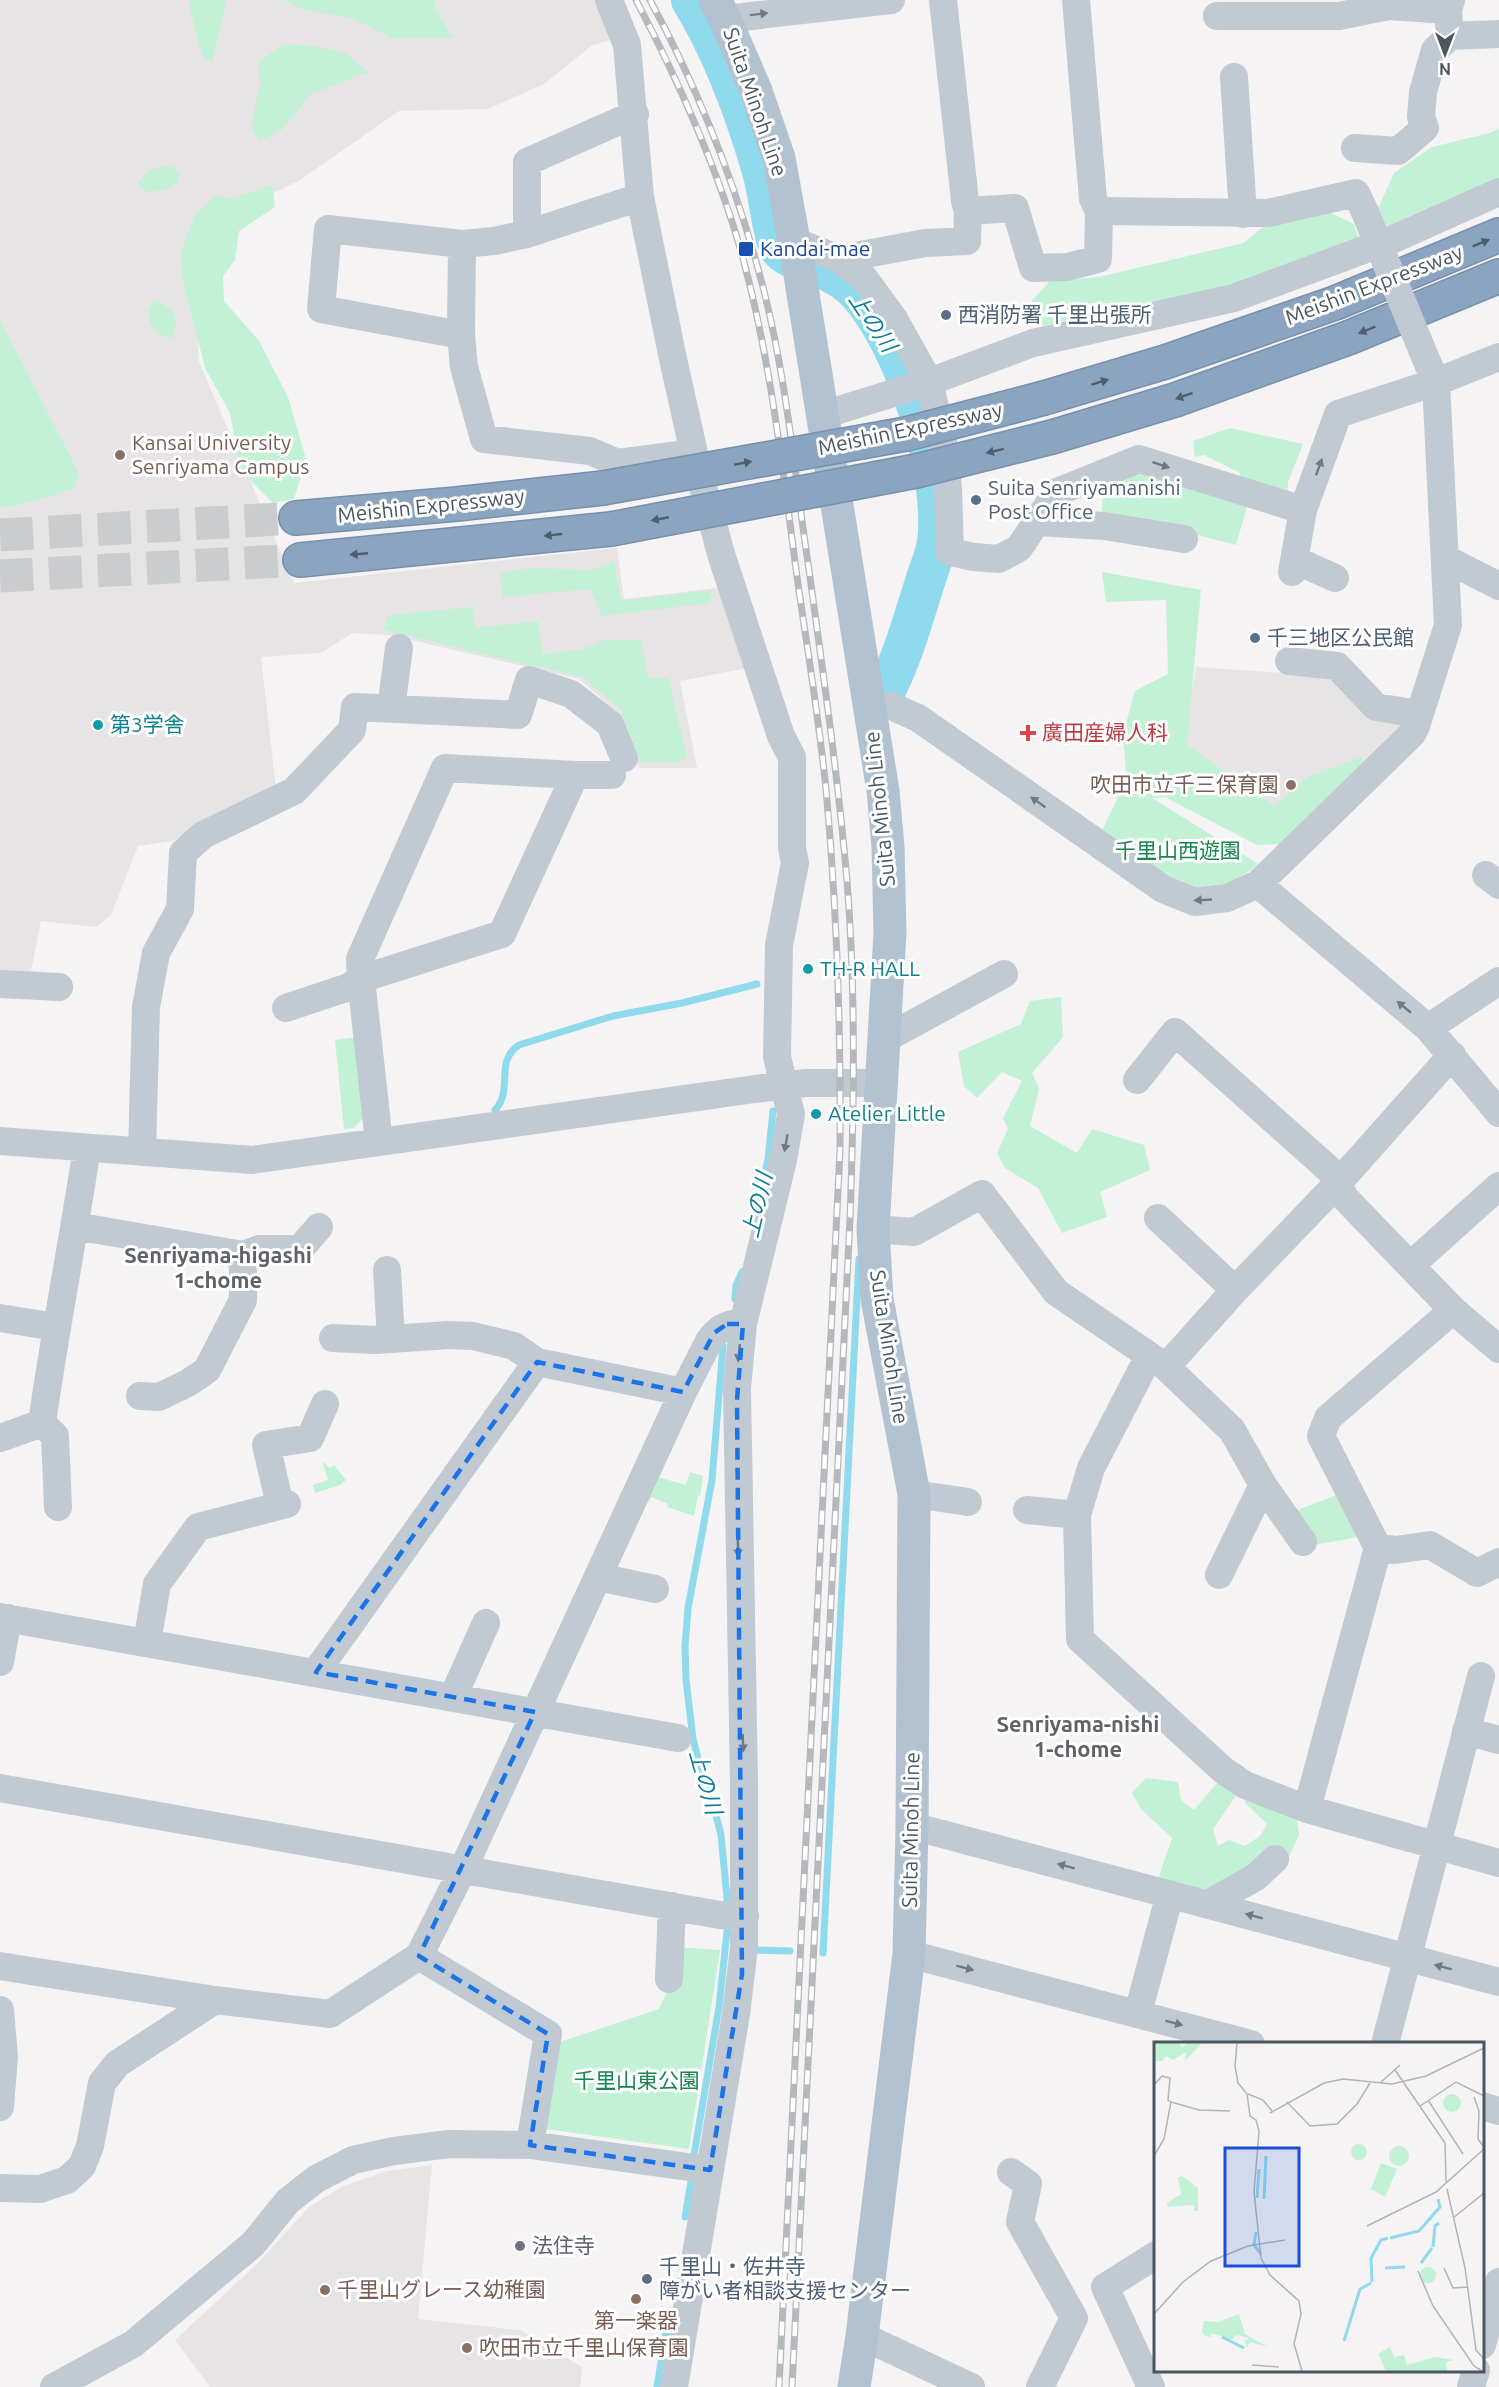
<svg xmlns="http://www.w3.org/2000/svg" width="1499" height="2387" font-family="Ubuntu,'Noto Sans JP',sans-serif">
  <rect width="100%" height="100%" fill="#f5f3f3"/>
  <!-- education -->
  <path fill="#e6e4e5" d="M 0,0 L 600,0 L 616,38 L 591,46 L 544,84 L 488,109 L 399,111 L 300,180 L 231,214 L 196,309 L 199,362 L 294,583 L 617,548 L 624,599 L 725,587 L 748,668 L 680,681 L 697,768 L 639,768 L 618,713 L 579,679 L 390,635 L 352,633 L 321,653 L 261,657 L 276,789 L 172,841 L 138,846 L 111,915 L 96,927 L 41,921 L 30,976 L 0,975 Z
    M 1196,667 L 1329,676 L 1404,721 L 1404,730 L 1298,825 L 1183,745 Z
    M 432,2165 L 418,2319 L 520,2330 L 582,2367 L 580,2387 L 210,2387 L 175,2340 L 257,2264 L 308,2208 L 341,2187 L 387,2171 Z"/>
  <!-- green -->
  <path fill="#c3f1d5" d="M 188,0 L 227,0 L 212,62 L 202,57 Z
    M 283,0 L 435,0 L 434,7 L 453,38 L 392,38 L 351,18 L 302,9 Z
    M 284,44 L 312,46 L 345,53 L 368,72 L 311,94 L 282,130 L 259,141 L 251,127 L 260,84 L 258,63 Z
    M 1499,128 L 1499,179 L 1385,230 L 1377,211 L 1394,173 L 1432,147 L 1490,133 Z
    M 171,166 L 181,173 L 178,182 L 164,190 L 147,192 L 138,185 C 145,170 155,167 171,166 Z
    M 272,185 L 275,207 L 239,231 L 235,260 L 223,276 L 224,301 L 259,341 L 288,397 L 306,459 L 294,499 L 273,503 L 241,471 L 230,413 L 205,368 L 182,278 L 181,251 L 195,215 L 217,195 L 230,199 Z
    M 1324,210 L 1354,224 L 1359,240 L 1228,286 L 1041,326 L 1021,313 L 1050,281 L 1099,277 L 1243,243 L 1267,224 Z
    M 154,300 C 173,306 181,319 172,338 L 160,336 L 150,323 L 148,310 Z
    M 0,320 L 79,474 L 74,489 L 11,507 L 0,507 Z
    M 1230,428 L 1303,444 L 1288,482 L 1288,497 L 1239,482 L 1240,473 L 1204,455 L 1195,457 L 1193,441 Z
    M 1146,469 L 1248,503 L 1236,545 L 1171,528 L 1102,519 L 1103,486 Z
    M 614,561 L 621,601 L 712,590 L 710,603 L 602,616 L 590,589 L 503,597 L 500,574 L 528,568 L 593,570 Z
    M 1102,572 L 1201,590 L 1187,745 L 1275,806 L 1306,778 L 1361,757 L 1368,766 L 1285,844 L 1257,845 L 1165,797 L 1152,798 L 1258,864 C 1197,916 1152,870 1101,833 L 1116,801 L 1126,773 L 1123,734 L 1135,691 L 1168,674 L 1166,600 L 1106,602 Z
    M 472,607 L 475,628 L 538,621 L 542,654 L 581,650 L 604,640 L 641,640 L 648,678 L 668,678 L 687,757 L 675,763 L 641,762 L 621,710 L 582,677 L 384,630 L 388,615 Z
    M 1061,997 L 1063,1037 L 1032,1073 L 1039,1089 L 1030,1126 L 1077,1153 L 1092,1129 L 1144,1145 L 1150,1170 L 1100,1192 L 1107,1217 L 1062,1233 L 1038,1188 L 1005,1168 L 997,1153 L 1008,1129 L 1003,1118 L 1022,1081 L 1002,1072 L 977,1098 L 964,1086 L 958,1052 L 1021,1024 L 1030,1001 Z
    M 357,1037 L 365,1116 L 354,1128 L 344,1129 L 335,1040 Z
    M 322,1461 L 330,1468 L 334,1465 L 346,1480 L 340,1485 L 315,1493 L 313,1485 L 328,1480 Z
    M 690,1472 L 703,1476 L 700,1496 L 698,1496 L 694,1516 L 667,1507 L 668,1504 L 651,1497 L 649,1502 L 643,1500 L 654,1476 L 686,1485 Z
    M 1341,1493 L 1363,1536 L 1314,1545 L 1293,1512 Z
    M 1146,1778 L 1178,1782 L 1181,1800 L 1194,1810 L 1219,1781 L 1236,1796 L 1213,1829 L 1218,1846 L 1229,1840 L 1245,1846 L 1260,1836 L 1267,1824 L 1245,1803 L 1247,1790 L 1296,1812 L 1299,1835 L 1285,1865 L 1223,1903 L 1158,1879 L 1172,1838 L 1141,1809 L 1132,1793 Z
    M 676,1947 L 720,1950 L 689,2149 L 546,2129 L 560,2042 L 659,2009 L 675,1974 Z"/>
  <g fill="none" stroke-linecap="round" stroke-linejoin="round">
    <!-- stream -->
    <path stroke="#90daee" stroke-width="7" d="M 495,1110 C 514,1090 494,1061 519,1045 L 613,1016 L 682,1003 L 757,984
      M 756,1212 L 768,1159 L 773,1111
      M 735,1299 L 736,1286 L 742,1272
      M 723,1346 L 712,1480 L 688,1608 L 685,1646 L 686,1680 L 693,1739 L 701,1770 L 712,1799 L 721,1835 L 728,1908
      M 758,1950 L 790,1951
      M 823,1953 L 859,1259
      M 693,2161 L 719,2007 L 728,1922
      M 685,2217 L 692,2175
      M 657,2387 L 668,2320"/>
    <!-- river -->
    <path stroke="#90daee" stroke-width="40" d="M 691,0 C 723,52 745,113 762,171 C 769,196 770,224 779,248 C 788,260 806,262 819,267 C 835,274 849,282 860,295 C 905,347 946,474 937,542 C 935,556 928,571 924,585 C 913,620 903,655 887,688"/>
    <!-- highway-tunnel -->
    <path stroke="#caccce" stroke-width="33" stroke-dasharray="33 16" stroke-linecap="butt" d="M 0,535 L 296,518
      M 0,576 L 300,560"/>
    <!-- highway casing -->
    <g stroke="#7690ad" stroke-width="36">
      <path id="highway" d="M 1044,398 L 1165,362 L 1335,303 L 1499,235
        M 1052,437 L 1175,400 L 1348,338 L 1499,276
        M 296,518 L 457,504 L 603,488
        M 300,560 L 611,529"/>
    </g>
    <!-- minor -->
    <path stroke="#c1cad2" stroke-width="28" d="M 609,0 L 627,45 L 640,197 L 673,359 L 694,453 L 721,554 L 781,736 L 792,757 L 792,848 L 795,863 L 779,945 L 777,1057 L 791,1114 L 783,1160 L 743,1324 L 737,1388 L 744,1782 L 744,1948 L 736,2014 L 674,2387
      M 943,0 L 965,201 L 968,211
      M 1076,0 L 1093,199 L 1099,211
      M 1217,16 L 1339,16 L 1389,6 L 1448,10
      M 725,19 L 891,0
      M 1450,36 L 1499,34
      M 1234,77 L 1243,214
      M 635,114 L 527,162 L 527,234 L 494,241 L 462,244 L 328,229 L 321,309 L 461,335 L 464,367 L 484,439 L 590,451 L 618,463 L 694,453
      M 1355,148 L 1398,151 L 1425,128 L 1421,117 L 1423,92 L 1435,50 L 1450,36 L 1448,10 L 1451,0
      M 527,234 L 640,197
      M 794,241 L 839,259 L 864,278 L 894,319 L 929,382 L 943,441 L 948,488 L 950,552 L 974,557 L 999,559 L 1019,548 L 1057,492 L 1139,459 L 1303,510 L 1338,414 L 1436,382 L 1499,357
      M 839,259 L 925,243 L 967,241 L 968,211 L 1015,208 L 1033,268 L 1067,267 L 1098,259 L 1099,211 L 1268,213 L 1356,193 L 1365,212
      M 461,335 L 462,244
      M 823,415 L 929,382 L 1033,343 L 1234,298 L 1396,238 L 1499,192
      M 1037,522 L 1104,526 L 1184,539
      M 1446,559 L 1499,586
      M 1295,560 L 1335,578
      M 1292,572 L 1303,510
      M 1289,661 L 1337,666 L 1376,707 L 1419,714
      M 868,706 L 891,706 L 918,718 L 1163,889 L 1195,902 L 1227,898 L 1258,884 L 1412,734 L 1416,726 L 1448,625 L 1436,382 L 1429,366
      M 391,709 L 399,648
      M 575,775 L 612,775
      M 1486,875 L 1499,885
      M 1258,884 L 1428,1028 L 1499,1113
      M 0,984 L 59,987
      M 286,1008 L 349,987 L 361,979 L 502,934 L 575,775 L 445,768 L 360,959 L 361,979 L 379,1142
      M 1428,1028 L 1499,981
      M 883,1040 L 1004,974
      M 1137,1080 L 1175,1032 L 1333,1173 L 1345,1198 L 1453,1310 L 1499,1349
      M 0,1141 L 252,1160 L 755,1089 L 806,1083 L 880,1083
      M 142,1152 L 146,1007 L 156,953 L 180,909 L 183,853 L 203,835 L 294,791 L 352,730 L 355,707 L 518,715 L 529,680 L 571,694 L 610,724 L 624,758
      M 1158,1218 L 1235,1290
      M 75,1226 L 243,1255 L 243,1300 L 207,1370 L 188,1383 L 159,1397 L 140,1396
      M 873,1229 L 914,1232 L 982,1194 L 1056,1292 L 1166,1367 L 1232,1430 L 1263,1485 L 1303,1542
      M 243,1255 L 259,1249 L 300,1249 L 319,1227
      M 1411,1265 L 1499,1186
      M 387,1270 L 391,1339
      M 0,1318 L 56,1327
      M 333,1338 L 376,1340 L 449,1335 L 473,1336 L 514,1346 L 537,1362
      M 1149,1356 L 1091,1468 L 1077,1515 L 1080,1639 L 1223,1770 L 1245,1785 L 1307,1809 L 1499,1863
      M 1166,1367 L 1235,1290 L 1338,1183 L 1452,1055
      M 42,1423 L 55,1436 L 58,1507
      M 0,1438 L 42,1423 C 55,1331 73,1240 87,1148
      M 914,1494 L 968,1502
      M 280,1505 L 266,1445 L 310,1438 L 325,1404
      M 1027,1510 L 1077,1515
      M 1378,1548 L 1395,1550 L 1430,1545 L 1477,1573 L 1499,1562
      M 1219,1575 L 1263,1485
      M 598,1577 L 655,1589
      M 0,1617 L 678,1738
      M 147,1642 L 157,1584 L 198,1527 L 287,1504
      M 0,1662 L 8,1618
      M 316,1672 L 537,1362 L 683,1392
      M 453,1697 L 486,1623
      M 1466,1731 L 1499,1740
      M 0,1788 L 720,1915 L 745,1916
      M 1307,1809 L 1378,1548 L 1321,1436 L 1328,1418 L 1453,1310
      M 912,1826 L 1499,1982
      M 1208,1904 L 1256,1877 L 1275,1859
      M 909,1954 L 1251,2044
      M 419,1956 L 548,2034 L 530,2145
      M 0,1966 L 215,2000 L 330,2014 L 419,1956 L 463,1869 L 683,1392 L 709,1341 C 718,1328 728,1322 743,1324
      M 669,1979 L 672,1906
      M 0,2010 L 4,2057 L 0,2107
      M 1138,2013 L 1170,1894
      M 1385,2044 L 1481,1676
      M 1482,2106 L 1499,2111
      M 1011,2172 L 1028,2184 L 1020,2222 L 1074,2318 L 1040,2387
      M 0,2188 L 40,2189 L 67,2180 L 82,2166 L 90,2146 L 102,2083 L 117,2064 L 215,2000
      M 862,2336 L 971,2387
      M 1482,2345 L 1499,2282
      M 54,2387 L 133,2344 L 253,2244 L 288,2201 L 316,2179 L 353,2160 L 394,2151 L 449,2144 L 530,2145 L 710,2170
      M 1151,2387 L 1105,2287 L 1156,2255
      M 1471,2387 L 1476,2370"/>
    <!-- major -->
    <path stroke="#b3c2d1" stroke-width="33" d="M 715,0 L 725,19 L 756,91 L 779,158 L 799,269 L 883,791 L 888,847 L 890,933 L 873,1229 L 877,1299 L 914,1494 L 912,1826 L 909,1954 L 862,2336 L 854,2387"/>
    <!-- highway -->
    <use href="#highway" stroke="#8ba5c1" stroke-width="33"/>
    <!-- rail casing -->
    <g stroke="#b5b8bd" stroke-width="7">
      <path id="rail" d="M 636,0 C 678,80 716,164 741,251 C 771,359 783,473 798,584 C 808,652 819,720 826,789 C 837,909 841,1030 840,1150 L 779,2387
        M 650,0 C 700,92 738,190 764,291 C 787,382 795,477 809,570 C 823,673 838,776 847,881 C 856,993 854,1106 850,1219 L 792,2387"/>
    </g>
    <!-- rail -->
    <use href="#rail" stroke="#fff" stroke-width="4.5" stroke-dasharray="14" stroke-linecap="butt"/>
    <!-- highway-bridge casing -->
    <g stroke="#7690ad" stroke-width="36" stroke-linecap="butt">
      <path id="highway-bridge" d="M 603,488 L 906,434 L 1044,398
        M 611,529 L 916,471 L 1052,437"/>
    </g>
    <!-- minor-bridge -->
    <path stroke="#c1cad2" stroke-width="28" d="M 1365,212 L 1428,364"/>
    <!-- highway-bridge -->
    <use href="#highway-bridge" stroke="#8ba5c1" stroke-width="33"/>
  </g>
  <!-- one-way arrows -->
  <defs><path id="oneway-solid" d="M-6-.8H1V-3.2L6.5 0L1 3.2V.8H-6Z" transform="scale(1.5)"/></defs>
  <g fill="#6e7983">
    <use href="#oneway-solid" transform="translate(759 14) rotate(-7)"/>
    <use href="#oneway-solid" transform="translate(1161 465) rotate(18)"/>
    <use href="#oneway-solid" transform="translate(1319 467) rotate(-70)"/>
    <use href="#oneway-solid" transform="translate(1038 802) rotate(-145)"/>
    <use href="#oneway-solid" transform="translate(1203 900) rotate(177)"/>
    <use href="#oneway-solid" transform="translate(1404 1007) rotate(-140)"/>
    <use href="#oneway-solid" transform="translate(786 1143) rotate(100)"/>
    <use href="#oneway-solid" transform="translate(739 1353) rotate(96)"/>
    <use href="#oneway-solid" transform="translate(738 1548) rotate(89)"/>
    <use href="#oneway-solid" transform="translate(743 1743) rotate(88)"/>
    <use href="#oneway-solid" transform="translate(1066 1866) rotate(-165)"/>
    <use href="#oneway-solid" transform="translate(1254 1916) rotate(-165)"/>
    <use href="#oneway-solid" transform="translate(1443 1967) rotate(-165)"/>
    <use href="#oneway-solid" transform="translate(965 1968) rotate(15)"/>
    <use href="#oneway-solid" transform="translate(1174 2023) rotate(15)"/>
  </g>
  <g fill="#505e6b">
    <use href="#oneway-solid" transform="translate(1481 243) rotate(-22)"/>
    <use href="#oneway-solid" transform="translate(1367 330) rotate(158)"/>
    <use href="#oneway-solid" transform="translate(1100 382) rotate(-17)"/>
    <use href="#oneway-solid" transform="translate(1184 396) rotate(161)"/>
    <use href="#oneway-solid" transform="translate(995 451) rotate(166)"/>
    <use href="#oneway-solid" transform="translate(743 463) rotate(-10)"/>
    <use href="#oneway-solid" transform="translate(660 519) rotate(169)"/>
    <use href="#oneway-solid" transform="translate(553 535) rotate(174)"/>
    <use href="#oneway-solid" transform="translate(359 554) rotate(175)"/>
  </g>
  <!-- marked area -->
  <path fill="none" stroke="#1a73e8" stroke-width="4.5" stroke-dasharray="12 8" stroke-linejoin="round" d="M 727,1324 L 743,1324 L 737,1400 L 742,1974 L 710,2170 L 530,2145 L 548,2034 L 419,1956 L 535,1712 L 316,1672 L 537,1362 L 683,1392 L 714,1333 Z"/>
  <!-- markers -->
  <rect fill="#1a4fb4" stroke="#fff" stroke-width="2" x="738" y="241" width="16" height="16" rx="3"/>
  <g fill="#5c6f8a" stroke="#fff" stroke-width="2">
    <circle cx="946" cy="315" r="6"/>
    <circle cx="976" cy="500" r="6"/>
    <circle cx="1255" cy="638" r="6"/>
    <circle cx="647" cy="2279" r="6"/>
  </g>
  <g fill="#8d6e63" stroke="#fff" stroke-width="2">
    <circle cx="120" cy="455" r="6"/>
    <circle cx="1291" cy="785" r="6"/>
    <circle cx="325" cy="2290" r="6"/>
    <circle cx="636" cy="2299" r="6"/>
    <circle cx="467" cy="2348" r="6"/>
  </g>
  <g fill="#0f9aa8" stroke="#fff" stroke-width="2">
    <circle cx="98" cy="725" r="6"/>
    <circle cx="808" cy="969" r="6"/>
    <circle cx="816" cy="1114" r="6"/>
  </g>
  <path fill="#e0444e" stroke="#fff" stroke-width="2" d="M1025 724h6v6h6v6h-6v6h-6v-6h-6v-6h6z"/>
  <circle fill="#6b7280" stroke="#fff" stroke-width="2" cx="520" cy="2246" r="6"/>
  <g text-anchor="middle" stroke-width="6" stroke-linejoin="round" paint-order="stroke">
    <!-- street labels -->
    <g font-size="21" fill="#4a5661" stroke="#fff">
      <text transform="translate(755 102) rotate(71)" y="7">Suita Minoh Line</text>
      <text transform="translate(1374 285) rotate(-21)" y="7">Meishin Expressway</text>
      <text transform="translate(910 429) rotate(-12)" y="7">Meishin Expressway</text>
      <text transform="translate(431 506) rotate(-6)" y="7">Meishin Expressway</text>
      <text transform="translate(880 809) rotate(-96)" y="7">Suita Minoh Line</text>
      <text transform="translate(889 1347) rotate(81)" y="7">Suita Minoh Line</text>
      <text transform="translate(911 1830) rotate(-89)" y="7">Suita Minoh Line</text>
    </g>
    <!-- transit labels -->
    <g font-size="21" fill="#164399" stroke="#fff" text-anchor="start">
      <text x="760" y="256">Kandai-mae</text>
    </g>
    <!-- service labels -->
    <g font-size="21" fill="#4e5e75" stroke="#fff" text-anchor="start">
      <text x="958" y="322">西消防署 千里出張所</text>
      <text x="988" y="495">Suita Senriyamanishi<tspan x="988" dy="24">Post Office</tspan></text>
      <text x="1267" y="645">千三地区公民館</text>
      <text x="659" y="2274">千里山・佐井寺<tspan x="659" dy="24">障がい者相談支援センター</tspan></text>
    </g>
    <!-- education labels -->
    <g font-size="21" fill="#785e54" stroke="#fff" text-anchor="start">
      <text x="132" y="450">Kansai University<tspan x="132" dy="24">Senriyama Campus</tspan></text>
      <text x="1279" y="792" text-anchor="end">吹田市立千三保育園</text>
      <text x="337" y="2297">千里山グレース幼稚園</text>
      <text x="636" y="2328" text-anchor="middle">第一楽器</text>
      <text x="479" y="2355">吹田市立千里山保育園</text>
    </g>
    <!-- culture labels -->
    <g font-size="21" fill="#0d838f" stroke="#fff" text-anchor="start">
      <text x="110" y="732">第3学舎</text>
      <text x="820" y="976">TH-R HALL</text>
      <text x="828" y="1121">Atelier Little</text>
    </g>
    <!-- health labels -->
    <g font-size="21" fill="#be3a42" stroke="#fff" text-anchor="start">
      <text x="1042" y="740">廣田産婦人科</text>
    </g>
    <!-- park labels -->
    <g font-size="21" fill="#17864f" stroke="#fff">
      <text x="1178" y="858">千里山西遊園</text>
      <text x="637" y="2088">千里山東公園</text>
    </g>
    <!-- worship labels -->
    <g font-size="21" fill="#5b616d" stroke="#fff" text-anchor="start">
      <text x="532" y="2253">法住寺</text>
    </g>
    <!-- water labels -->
    <g font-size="22" font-style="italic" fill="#0c7c9b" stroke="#fff">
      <text transform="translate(873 322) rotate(56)" y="8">上の川</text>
      <text transform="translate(757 1205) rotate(-77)" y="8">上の川</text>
      <text transform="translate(706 1782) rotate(74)" y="8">上の川</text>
    </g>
    <!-- neighbourhood labels -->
    <g font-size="22" font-weight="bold" fill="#5f6368" stroke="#fff">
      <text x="218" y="1263">Senriyama-higashi<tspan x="218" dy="25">1-chome</tspan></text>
      <text x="1078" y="1732">Senriyama-nishi<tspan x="1078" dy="25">1-chome</tspan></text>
    </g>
  </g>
  <!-- overview -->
  <g transform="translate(1154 2042)">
    <rect width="330" height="330" fill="#f5f3f3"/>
    <path d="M 0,1 L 25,1 L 28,5 L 34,1 L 47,2 L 31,19 L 32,10 L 19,18 L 12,14 L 8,19 L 1,19 ZM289 61a9 9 0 1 1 18 0a9 9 0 1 1-18 0ZM197 110a8 8 0 1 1 16 0a8 8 0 1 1-16 0ZM235 114a10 10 0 1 1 20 0a10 10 0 1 1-20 0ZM 227,121 L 243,127 L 231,155 L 217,147 ZM 28,134 L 44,146 L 44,169 L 40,169 L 40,163 L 14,165 L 13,161 L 27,152 L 24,136 ZM266 233a8 8 0 1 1 16 0a8 8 0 1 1-16 0ZM 85,272 L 91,292 L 114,305 L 96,300 L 93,306 L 90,298 L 96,297 L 88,294 L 82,293 L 78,298 L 57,291 L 57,295 L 51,294 L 48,290 L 50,279 L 64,280 ZM 236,305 L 240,315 L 250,313 L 253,323 L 281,315 L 300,318 L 292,320 L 293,329 L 232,329 L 224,312 Z" fill="#c3f1d5"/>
    <path fill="none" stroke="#90daee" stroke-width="3" d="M 103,156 L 105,127M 110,157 L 112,114M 102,190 L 100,203 L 107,212M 236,196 L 265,189 L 286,165 L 284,157M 279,205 L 281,184 L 285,181M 267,221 L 278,206M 231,226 L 251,225M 218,240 L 217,216 L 227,198 L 234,196M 68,295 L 90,306M 190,299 L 206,247 L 217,241"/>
    <path fill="none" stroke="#b1b4b9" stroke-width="1.5" d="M 83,1 L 81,24 L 84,41 L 93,52 L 96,74 L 102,78 L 105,89 L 100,150 L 107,216 L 116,233 L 145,259 L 147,272 L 140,302 L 148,329M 241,28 L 291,101 L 292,140M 226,41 L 246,23M 0,43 L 8,34 L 16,36 L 14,58 L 17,60 L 10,97 L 0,114M 94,52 L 109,58 L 118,69M 320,55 L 325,69 L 324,97 L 329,104M 274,58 L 309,112M 17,60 L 45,68 L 76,69M 133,60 L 156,84 L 183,82 L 203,62 L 216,41M 266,64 L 302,40 L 330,54M 116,71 L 170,41 L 189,37 L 238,42 L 272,34 L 330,6M 293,147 L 311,226 L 322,308 L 330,317M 299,176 L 330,151M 213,184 L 282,150 L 330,107M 290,226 L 299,246 L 314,245M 264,229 L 279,264 L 320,324 L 328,329M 0,272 L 29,240 L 57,219 L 94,204 L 131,198M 98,323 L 125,325"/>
    <path fill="#1d4ed8" fill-opacity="0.15" stroke="#1d4ed8" stroke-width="3" d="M 71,106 L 145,106 L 145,224 L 71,224 Z"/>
    <rect width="330" height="330" fill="none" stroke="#4a5661" stroke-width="3"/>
  </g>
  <!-- north arrow -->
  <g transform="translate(1445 54) rotate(180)" stroke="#ffffff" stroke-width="4.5" paint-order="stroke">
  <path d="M0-4.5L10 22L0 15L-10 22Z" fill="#4a5661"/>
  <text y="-9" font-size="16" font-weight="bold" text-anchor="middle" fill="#4a5661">N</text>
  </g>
</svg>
